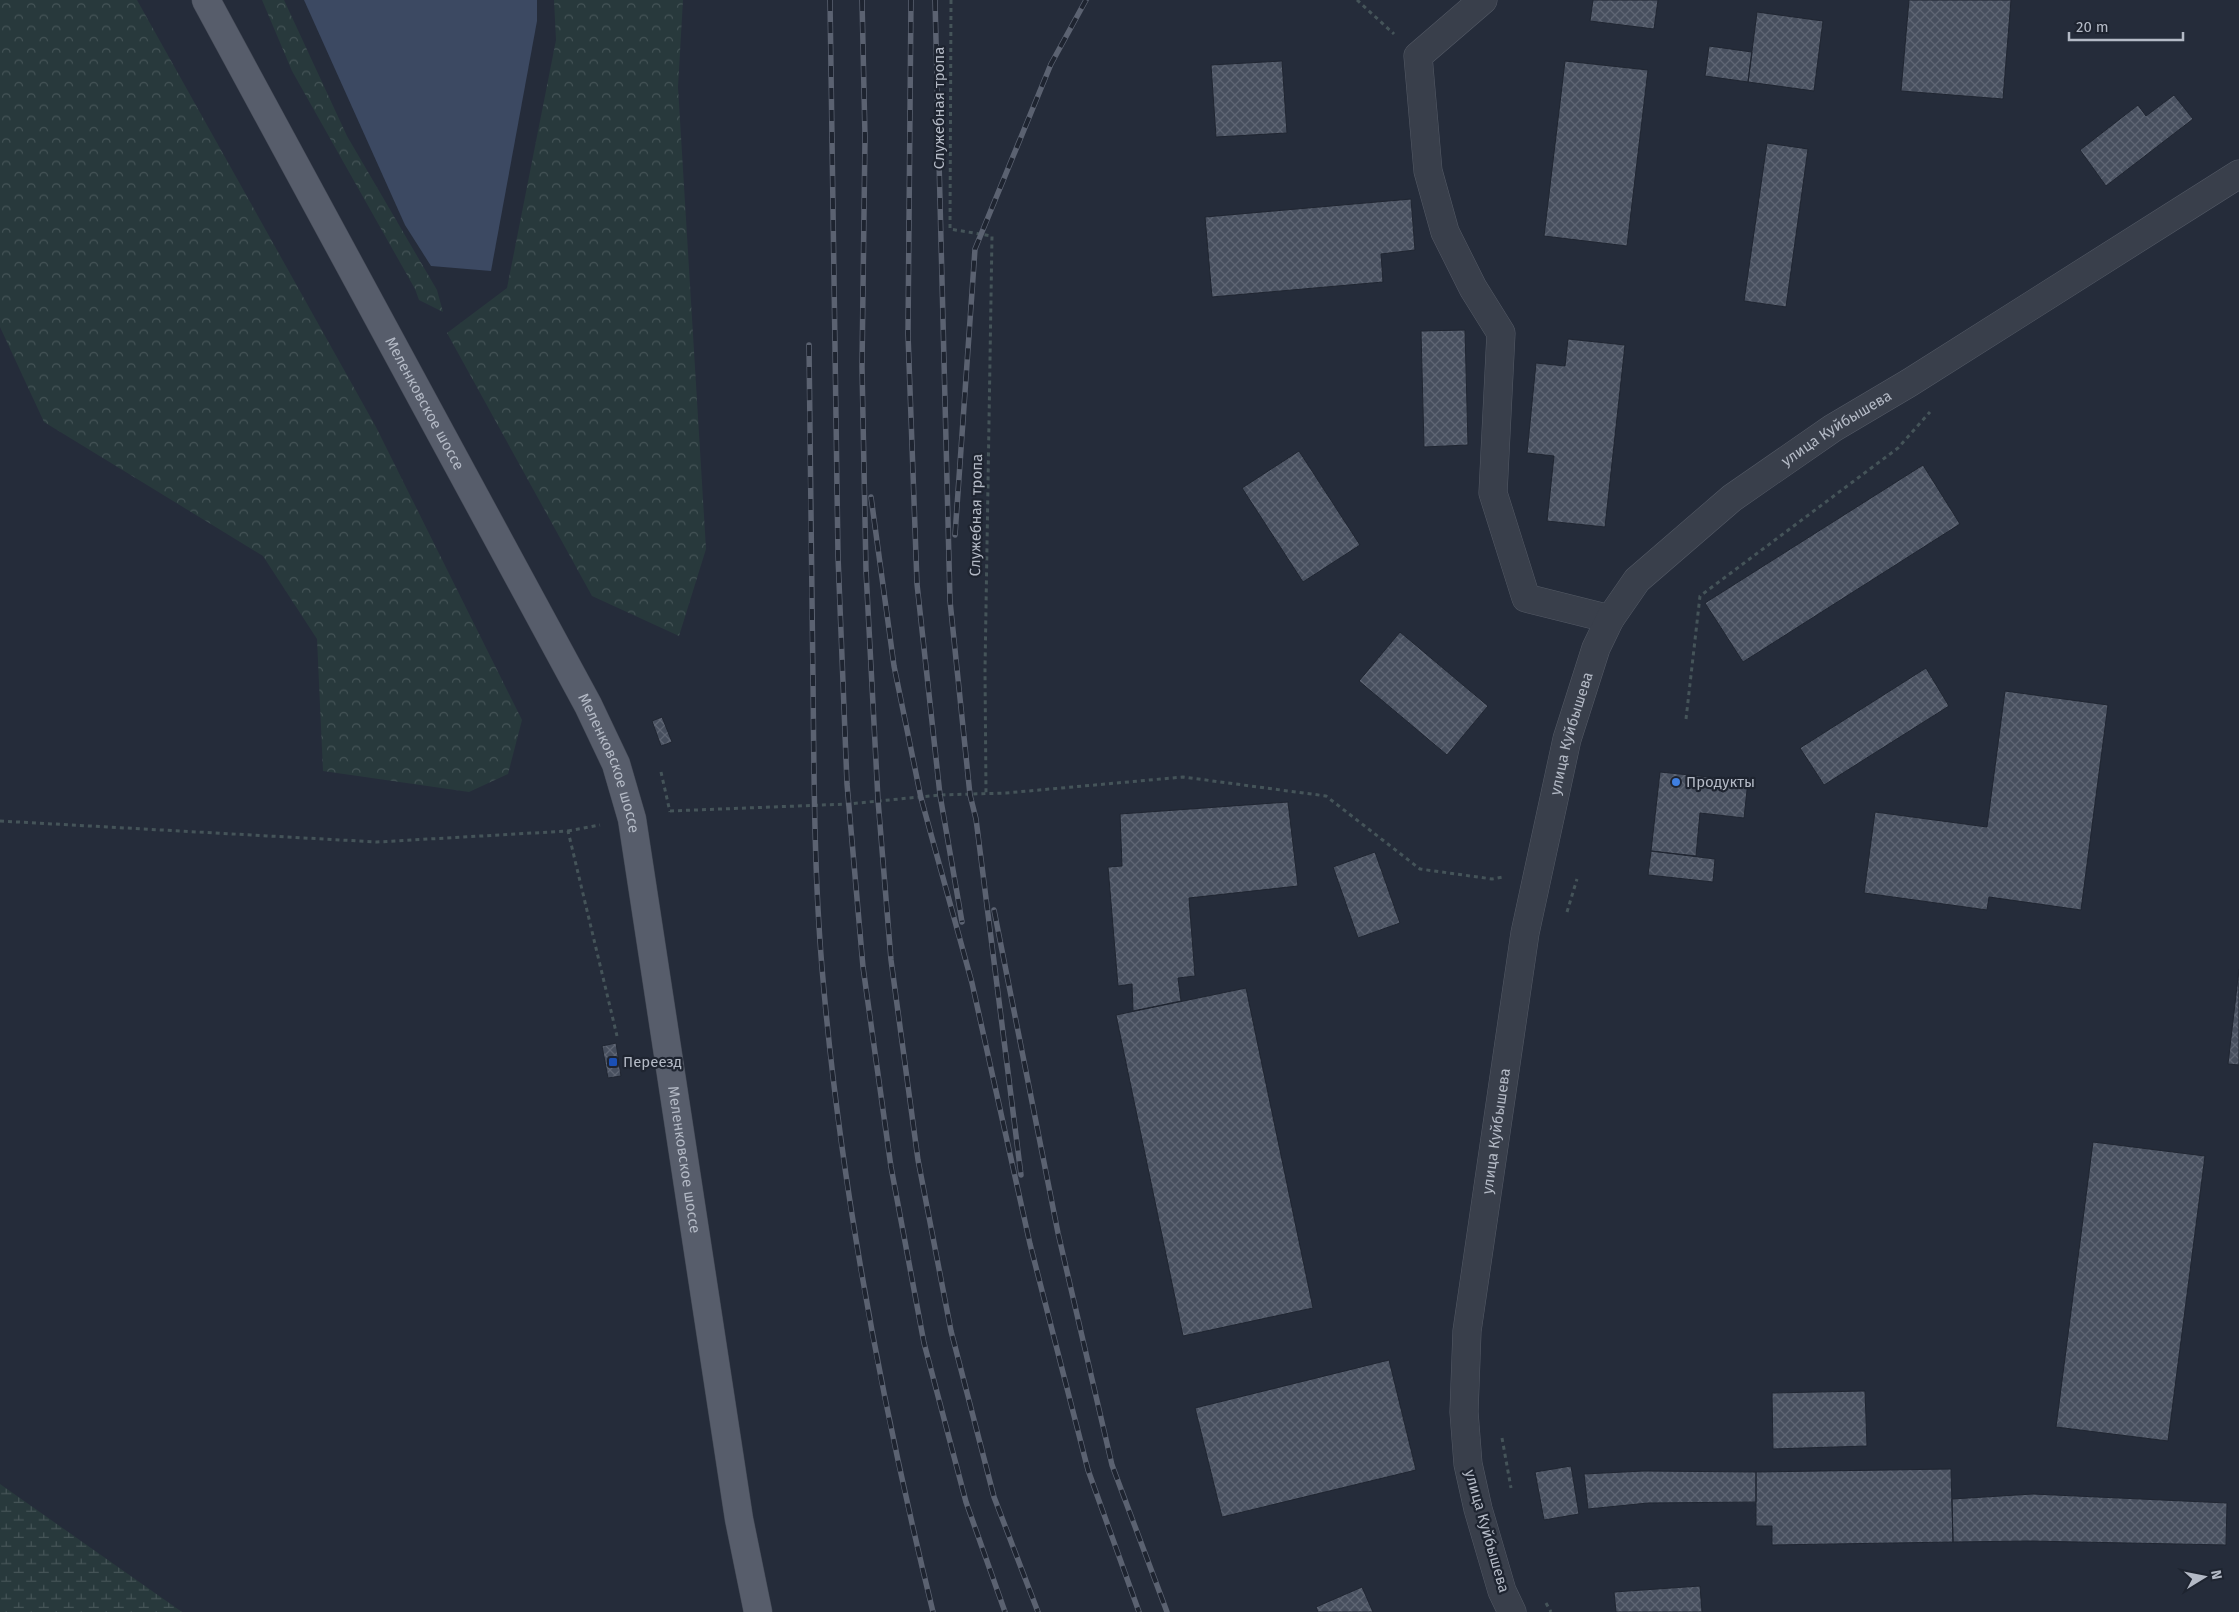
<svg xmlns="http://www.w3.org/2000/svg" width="2239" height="1612" font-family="'Fira Sans',sans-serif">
  <defs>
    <pattern id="forest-crowns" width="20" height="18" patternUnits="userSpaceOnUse" patternTransform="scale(1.25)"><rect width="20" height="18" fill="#28393c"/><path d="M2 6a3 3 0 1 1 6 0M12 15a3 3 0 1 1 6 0" fill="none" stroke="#455457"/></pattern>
    <pattern id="wetland-marsh" width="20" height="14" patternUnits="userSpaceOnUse" patternTransform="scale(1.25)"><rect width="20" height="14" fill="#28393c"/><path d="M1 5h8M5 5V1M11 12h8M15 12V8" fill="none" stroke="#455457"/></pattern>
    <pattern id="building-cross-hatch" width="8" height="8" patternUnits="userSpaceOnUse" patternTransform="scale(1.25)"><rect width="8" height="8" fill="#474f5e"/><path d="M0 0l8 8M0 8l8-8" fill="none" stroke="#5f6674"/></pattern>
  </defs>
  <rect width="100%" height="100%" fill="#252c3a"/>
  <!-- forest -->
  <path fill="url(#forest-crowns)" d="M 0,0 L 137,0 L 376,427 L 522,720 L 508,774 L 469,792 L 323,771 L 317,639 L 263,556 L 44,422 L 0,327 Z
    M 262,0 L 284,0 L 347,136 L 437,290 L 443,312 L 419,300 L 415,289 L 292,71 Z
    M 554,0 L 683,0 L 678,87 L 706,549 L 679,636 L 592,596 L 447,333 L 507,288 L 556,40 Z"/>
  <!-- wetland -->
  <path fill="url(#wetland-marsh)" d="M 0,1484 L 182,1612 L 0,1612 Z"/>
  <!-- water -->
  <path fill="#3c4962" d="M 304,0 L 537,0 L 537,21 L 491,271 L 431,266 L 405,225 Z"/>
  <!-- building -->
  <path fill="url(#building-cross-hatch)" stroke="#202632" d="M 1593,0 L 1658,0 L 1654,29 L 1590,21 Z
    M 1909,0 L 2011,0 L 2003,99 L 1901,91 Z
    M 1757,12 L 1823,21 L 1814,91 L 1748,82 Z
    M 1709,46 L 1752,52 L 1748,82 L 1705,76 Z
    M 1282,61 L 1287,133 L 1216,137 L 1211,65 Z
    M 1565,61 L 1648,70 L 1627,246 L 1544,236 Z
    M 2174,95 L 2193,119 L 2106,186 L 2080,150 L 2138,105 L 2146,116 Z
    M 1767,143 L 1808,149 L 1786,307 L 1744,301 Z
    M 1411,199 L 1415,250 L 1381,254 L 1383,282 L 1212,297 L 1205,217 Z
    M 1465,330 L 1468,445 L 1424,447 L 1421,331 Z
    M 1568,339 L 1625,345 L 1605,527 L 1547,521 L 1554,456 L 1527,453 L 1536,363 L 1565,366 Z
    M 1299,451 L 1360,545 L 1303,582 L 1242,488 Z
    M 1923,465 L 1960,524 L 1743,662 L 1705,603 Z
    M 1400,632 L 1488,706 L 1447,755 L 1359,681 Z
    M 1926,668 L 1949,706 L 1824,785 L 1800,748 Z
    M 2005,691 L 2108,705 L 2081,910 L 1989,897 L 1987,910 L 1864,893 L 1875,812 L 1987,827 Z
    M 662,717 L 672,742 L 661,746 L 652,721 Z
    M 1660,772 L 1748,781 L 1744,818 L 1700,813 L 1696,856 L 1651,851 Z
    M 1288,802 L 1298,886 L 1189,898 L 1195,976 L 1178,978 L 1181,1001 L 1133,1011 L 1132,984 L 1118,986 L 1108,867 L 1122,866 L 1120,814 Z
    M 1651,851 L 1715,859 L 1713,882 L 1648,875 Z
    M 1375,852 L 1400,923 L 1358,938 L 1333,867 Z
    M 2239,969 L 2239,1065 L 2228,1064 Z
    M 1246,988 L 1313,1308 L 1183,1336 L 1116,1015 Z
    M 616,1043 L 621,1076 L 608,1078 L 602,1046 Z
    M 2093,1142 L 2205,1156 L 2168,1441 L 2056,1427 Z
    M 1389,1360 L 1416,1470 L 1222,1517 L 1195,1408 Z
    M 1865,1391 L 1867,1446 L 1773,1449 L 1772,1393 Z
    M 1571,1466 L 1579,1514 L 1544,1520 L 1535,1472 Z
    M 1951,1469 L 1953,1542 L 1772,1545 L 1772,1526 L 1756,1526 L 1756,1472 Z
    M 1644,1471 L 1756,1472 L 1756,1502 L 1648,1503 L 1588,1509 L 1584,1474 Z
    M 2033,1494 L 2227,1503 L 2226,1545 L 2029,1541 L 1953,1542 L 1952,1499 Z
    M 1700,1586 L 1702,1612 L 1616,1612 L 1614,1592 Z
    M 1362,1587 L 1373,1612 L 1318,1612 L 1316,1607 Z"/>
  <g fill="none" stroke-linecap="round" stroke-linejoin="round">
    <!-- minor casing -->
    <g stroke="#545a66" stroke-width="29">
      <g id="minor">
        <path d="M 1483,0 L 1418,56 L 1428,171 L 1445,232 L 1473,288 L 1501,333 L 1493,493 L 1526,598 L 1610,619"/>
        <path id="s1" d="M 1512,1612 L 1502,1591 L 1478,1509 L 1468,1464 L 1464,1412 L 1467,1331 L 1525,933 L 1567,739 L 1596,648 L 1610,619 L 1637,580 L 1732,498 L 1833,428 L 1909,383 L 2239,174"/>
      </g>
    </g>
    <!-- major casing -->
    <g stroke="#424854" stroke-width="29">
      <g id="major">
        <path id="s2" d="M 206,0 L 588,705 L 616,764 L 632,819 L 739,1519 L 758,1612"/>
      </g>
    </g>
    <!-- path -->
    <path stroke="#455459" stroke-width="3" stroke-dasharray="4 4" stroke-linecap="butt" d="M 951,0 L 950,229 L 992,236 L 985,670 L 986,794
      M 1357,0 L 1394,34
      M 1686,719 L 1700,596 L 1898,448 L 1930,412
      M 661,772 L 670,812
      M 670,811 L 848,804 L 940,795 L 1006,793 L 1183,777 L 1326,796 L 1420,869 L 1492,879 L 1503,877
      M 0,821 L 377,842 L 568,831 L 617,1036
      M 568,831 L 600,825
      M 1567,912 L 1577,879
      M 1502,1438 L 1511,1488
      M 1546,1603 L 1551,1612"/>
    <!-- minor -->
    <use href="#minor" stroke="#393f4b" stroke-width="28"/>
    <!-- major -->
    <use href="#major" stroke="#575d6b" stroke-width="28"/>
    <!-- rail casing -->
    <g stroke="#5b6271" stroke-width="5.5">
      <path id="rail" d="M 830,0 L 838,556 L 847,784 L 863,967 L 891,1167 L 924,1343 L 966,1502 L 1005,1612
        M 862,0 L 865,137 L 862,367 L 866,571 L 878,800 L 891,960 L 918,1160 L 951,1331 L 994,1497 L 1038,1612
        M 911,0 L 908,334 L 917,584 L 940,795 L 962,922
        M 935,0 L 950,601 L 970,795 L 976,819 L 1021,1175
        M 809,345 C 810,457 811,568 813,679 C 814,775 814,872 822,968 C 840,1185 881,1400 933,1612
        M 871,497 L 894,666 L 921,798 L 972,983 L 1030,1244 L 1088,1470 L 1139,1612
        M 955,535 L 975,249 L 1051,64 L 1086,0
        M 994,910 L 1058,1233 L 1112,1465 L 1167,1612"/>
    </g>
    <!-- rail -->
    <use href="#rail" stroke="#1e2430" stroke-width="4" stroke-dasharray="11" stroke-linecap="butt"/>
  </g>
  <!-- markers -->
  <circle fill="#3f7fe0" stroke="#1e2430" stroke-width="2" cx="1676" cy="782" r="5"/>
  <rect fill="#1a4fb4" stroke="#1e2430" stroke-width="2" x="608" y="1057" width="10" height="10" rx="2.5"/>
  <g text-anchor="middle" stroke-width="4.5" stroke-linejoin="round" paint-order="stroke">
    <!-- street labels -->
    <g font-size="15" fill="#b4bac6" stroke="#1e2430">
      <text transform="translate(939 108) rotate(-90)" y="5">Служебная тропа</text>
      <text dy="5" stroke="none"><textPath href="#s2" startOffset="459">Меленковское шоссе</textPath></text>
      <text dy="5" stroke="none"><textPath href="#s1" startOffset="1315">улица Куйбышева</textPath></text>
      <text transform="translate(976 515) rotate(-89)" y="5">Служебная тропа</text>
      <text dy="5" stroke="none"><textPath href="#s1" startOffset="895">улица Куйбышева</textPath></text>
      <text dy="5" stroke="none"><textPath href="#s2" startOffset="864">Меленковское шоссе</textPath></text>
      <text dy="5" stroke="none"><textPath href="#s1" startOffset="490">улица Куйбышева</textPath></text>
      <text dy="5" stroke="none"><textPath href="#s2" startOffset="1269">Меленковское шоссе</textPath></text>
      <text transform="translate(1487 1531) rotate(74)" y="5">улица Куйбышева</text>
    </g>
    <!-- poi labels -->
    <g font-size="15" fill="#b4bac6" stroke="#1e2430" text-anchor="start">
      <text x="1686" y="787">Продукты</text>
      <text x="623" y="1067">Переезд</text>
    </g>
  </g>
  <!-- north arrow -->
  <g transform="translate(2204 1577) rotate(80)" stroke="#1e2430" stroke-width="4" paint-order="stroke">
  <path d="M0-4L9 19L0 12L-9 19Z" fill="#b4bac6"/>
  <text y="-8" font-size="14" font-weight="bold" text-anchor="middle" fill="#b4bac6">N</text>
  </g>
  <!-- scale -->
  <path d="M2069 32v8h114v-8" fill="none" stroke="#b4bac6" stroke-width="2.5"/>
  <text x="2076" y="32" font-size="15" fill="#b4bac6" stroke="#1e2430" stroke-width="4" paint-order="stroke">20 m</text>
</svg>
